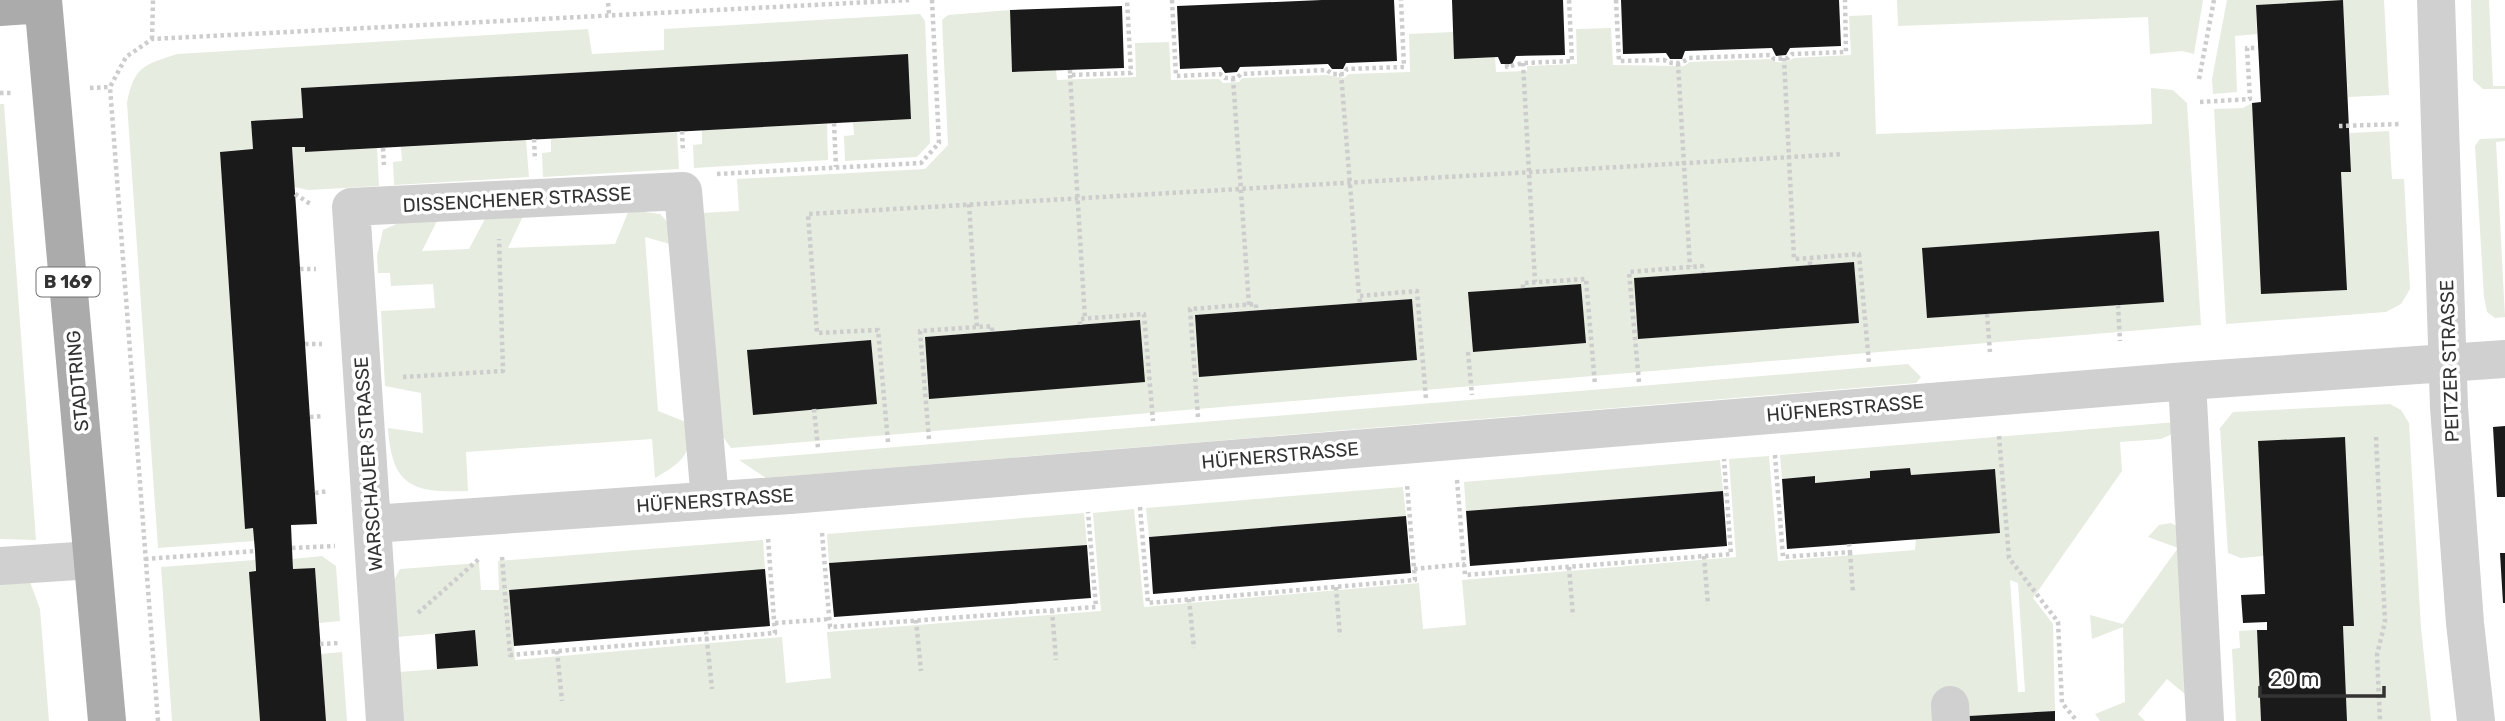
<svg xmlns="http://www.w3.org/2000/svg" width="2505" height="721" font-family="Rubik,sans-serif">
  <rect width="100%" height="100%" fill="#fff"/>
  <!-- green -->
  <path fill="#e6ecdf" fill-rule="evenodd" d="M 1897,0 L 2203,0 L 2194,54 L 2182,51 L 2150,54 L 2148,17 L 1898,26 Z
    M 2227,0 L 2384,0 L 2389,95 L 2348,97 L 2343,0 L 2256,5 L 2257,34 L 2235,36 L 2237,92 L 2213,94 L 2212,79 Z
    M 2471,0 L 2489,0 L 2493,86 L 2505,86 L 2505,89 L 2483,89 L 2473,80 Z
    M 1010,10 L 1012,71 L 1056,70 L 1057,80 L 1136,77 L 1135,43 L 1169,42 L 1171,80 L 1219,79 L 1223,83 L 1239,82 L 1242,78 L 1327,75 L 1344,78 L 1349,74 L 1410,72 L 1409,34 L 1453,32 L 1455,58 L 1495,57 L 1496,72 L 1527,71 L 1527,66 L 1577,64 L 1576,29 L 1611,28 L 1613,65 L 1684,66 L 1690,62 L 1769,59 C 1777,64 1786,63 1794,58 L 1851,55 L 1849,16 L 1872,15 L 1876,134 L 2152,124 L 2151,88 L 2173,90 L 2187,103 L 2201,325 L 731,448 L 721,434 L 700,213 L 739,211 L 737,179 L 925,169 L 948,145 L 942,20 L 948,15 ZM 2159,231 L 2164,301 L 1927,318 L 1922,248 ZM 1854,262 L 1858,323 L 1638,339 L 1635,278 ZM 1581,284 L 1585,343 L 1473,352 L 1468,292 ZM 1412,299 L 1199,376 L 1195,315 ZM 1139,320 L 1140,320 L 929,398 L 925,337 ZM 871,340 L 876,404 L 753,414 L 748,350 Z
    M 920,14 L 925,21 L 930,143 L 917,157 L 845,161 L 844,136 L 854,135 L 853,122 L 911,118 L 907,54 L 301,88 L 303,118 L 251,122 L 253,149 L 220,152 L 245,529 L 253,528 L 254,541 L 158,548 L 127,103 C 134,66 144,65 177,54 L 588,29 L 592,54 L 664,50 L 664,29 Z
    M 2252,103 L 2261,293 L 2347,290 L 2341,172 L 2351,172 L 2350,133 L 2389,131 L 2392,179 L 2404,179 L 2410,289 L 2401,304 L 2386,312 L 2226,324 L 2214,109 L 2243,108 Z
    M 0,104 L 4,104 L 36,540 L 0,539 Z
    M 827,124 L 828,160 L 694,168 L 693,145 L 702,144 L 702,130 Z
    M 677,132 L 679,169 L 543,177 L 542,153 L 551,152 L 551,139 Z
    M 2505,138 L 2505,141 L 2496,142 L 2505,317 L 2495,318 L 2487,312 L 2484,297 L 2475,146 L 2480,139 Z
    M 526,140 L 529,177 L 394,185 L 393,162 L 402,161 L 401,147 Z
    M 292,147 L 305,147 L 305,152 L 377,148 L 379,186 L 309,190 L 294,187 Z
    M 629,210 L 660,214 L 671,226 L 677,246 L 645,237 L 658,411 L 691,424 C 692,455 681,463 655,478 L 652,439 L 466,452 L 468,491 C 413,493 392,487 388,428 L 423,433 L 421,393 L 385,386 L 381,311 L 435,308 L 433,284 L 391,286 L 390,273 L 378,273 L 377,256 L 383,230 L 403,221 L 438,219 L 422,251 L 469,249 L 486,217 L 523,216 L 508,248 L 615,244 Z
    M 1908,364 L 1921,377 L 1916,383 L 766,478 L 739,460 Z
    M 2390,404 L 2401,410 L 2409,423 L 2421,628 L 2431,721 L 2347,721 L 2343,626 L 2353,626 L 2263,556 L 2241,558 L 2228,553 L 2220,428 L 2233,412 Z
    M 2176,422 L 2177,432 L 2161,439 L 2120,442 L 2122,471 L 2033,598 L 2053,624 L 2055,711 L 1969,716 L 1969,721 L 402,721 L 399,672 L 478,666 L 475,630 L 397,637 L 393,582 L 400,569 L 479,563 L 481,590 L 499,590 L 498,561 L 763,540 L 765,569 L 509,590 L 515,660 L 782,637 L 786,683 L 831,678 L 827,632 L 1101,611 L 1093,513 L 1134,509 L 1144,607 L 1419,583 L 1423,629 L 1466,625 L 1462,580 L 1736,557 L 1729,459 L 1769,456 L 1778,561 L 1915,550 L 1916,539 L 2000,532 L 1995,469 L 1911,475 L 1910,468 L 1870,471 L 1870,478 L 1815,483 L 1814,476 L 1782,479 L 1780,455 ZM 2010,580 L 2018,583 L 2025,692 L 2018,692 Z
    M 1720,460 L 1723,491 L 1466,511 L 1464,482 Z
    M 1403,487 L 1406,516 L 1149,537 L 1146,508 Z
    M 1084,513 L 1087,545 L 829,563 L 827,534 Z
    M 2171,523 L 2184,530 L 2192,700 L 2167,679 L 2138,714 L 2145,721 L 2100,721 L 2095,714 L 2125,702 L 2123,627 L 2092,639 L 2090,615 L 2123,624 L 2178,548 L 2148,537 L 2159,525 Z
    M 322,556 L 336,566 L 340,621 L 319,623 L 315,568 L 293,569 L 293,559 Z
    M 255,560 L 260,721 L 172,721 L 161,567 Z
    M 0,577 L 30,582 L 40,609 L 49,721 L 0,721 Z
    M 2257,630 L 2261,721 L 2236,721 L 2232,649 L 2240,648 L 2239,631 Z
    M 342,652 L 347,721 L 326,721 L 321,654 Z"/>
  <!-- building -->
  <path fill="#1a1a1a" d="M 1322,0 L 1394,0 L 1397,61 L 1346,63 L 1343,69 L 1332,69 L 1328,64 L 1240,67 L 1237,72 L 1225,73 L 1221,67 L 1180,69 L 1177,6 Z
    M 1452,0 L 1563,0 L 1565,55 L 1516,56 L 1512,64 L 1501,64 L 1498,57 L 1454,59 Z
    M 1621,0 L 1839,0 L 1841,46 L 1790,48 L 1786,55 L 1776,56 L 1772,48 L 1685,51 L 1682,59 L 1670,59 L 1666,53 L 1623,54 Z
    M 2343,0 L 2351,172 L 2341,172 L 2347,290 L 2261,294 L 2252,103 L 2261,102 L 2256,5 Z
    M 1122,6 L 1124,68 L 1012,72 L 1010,10 Z
    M 908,54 L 911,119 L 305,152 L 305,147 L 292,147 L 317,524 L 291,525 L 292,548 L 293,569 L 315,568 L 326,721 L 260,721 L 249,572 L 256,571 L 255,551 L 253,528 L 245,529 L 220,152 L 253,149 L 251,121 L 303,118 L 301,88 Z
    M 2159,231 L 2164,302 L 1927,318 L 1922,248 Z
    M 1854,262 L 1859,323 L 1638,339 L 1634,278 Z
    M 1581,284 L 1586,343 L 1473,352 L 1468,292 Z
    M 1412,299 L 1417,360 L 1199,377 L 1195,315 Z
    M 1140,320 L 1145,382 L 929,399 L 925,337 Z
    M 871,340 L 877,404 L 753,415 L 747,350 Z
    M 2505,426 L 2505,497 L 2497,497 L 2493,427 Z
    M 2345,437 L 2354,626 L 2343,626 L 2347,721 L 2261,721 L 2257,630 L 2267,630 L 2267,622 L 2243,623 L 2241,595 L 2265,594 L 2258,441 Z
    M 1910,468 L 1911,475 L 1995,469 L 2000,533 L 1787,549 L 1782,479 L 1815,476 L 1815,483 L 1870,478 L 1870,471 Z
    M 1723,491 L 1727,546 L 1470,566 L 1466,511 Z
    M 1406,516 L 1411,573 L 1153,594 L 1149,537 Z
    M 1087,545 L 1091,598 L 834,617 L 829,563 Z
    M 2500,553 L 2505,553 L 2505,603 L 2503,603 Z
    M 765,569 L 770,626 L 514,646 L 509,590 Z
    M 475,630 L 478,666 L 437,669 L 435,634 Z
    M 2055,711 L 2055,721 L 1969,721 L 1969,716 Z"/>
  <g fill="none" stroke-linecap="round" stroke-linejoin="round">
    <!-- path -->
    <path stroke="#cdcdcd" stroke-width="4.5" stroke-dasharray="3.5 3.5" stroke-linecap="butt" d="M 1172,0 L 1176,76 L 1220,74 L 1225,78 L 1237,78 L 1241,74 L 1327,70 L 1332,74 L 1344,74 L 1347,69 L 1404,67 L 1401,0
      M 1616,0 L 1619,61 L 1664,60 C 1672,65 1681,64 1689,58 L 1770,55 L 1774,59 L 1788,58 L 1792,54 L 1846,52 L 1845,0
      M 608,3 L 609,14
      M 152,39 L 153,0
      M 1784,58 L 1794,259 L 1810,258
      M 1523,63 L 1535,282
      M 1678,63 L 1690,267
      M 1507,64 L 1507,67 L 1523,63 L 1572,61 L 1569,0
      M 1070,70 L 1070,75 L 1131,73 L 1127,0
      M 1341,73 L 1359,296
      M 1070,75 L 1085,319
      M 1233,78 L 1249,305
      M 2199,79 L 2214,0
      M 90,88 L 110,87
      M 0,93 L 11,93
      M 2200,102 L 2250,99 L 2247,48 L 2258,48
      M 834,123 L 836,167
      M 2339,126 L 2401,124
      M 682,131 L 683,152
      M 534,139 L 535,160
      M 383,148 L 384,165
      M 717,174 L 921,163 L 939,143 L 932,0
      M 295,194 L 312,205
      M 969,204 L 977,328
      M 1810,265 L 1810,258 L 1859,254 L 1869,363
      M 300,269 L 316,269
      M 1523,288 L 1523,283 L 1586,279 L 1595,385
      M 1360,302 L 1359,296 L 1417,291 L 1426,399
      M 2118,305 L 2120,341
      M 1987,314 L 1990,352
      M 1080,325 L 1080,319 L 1144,314 L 1153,421
      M 305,344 L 322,344
      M 1468,352 L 1472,395
      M 403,377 L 503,371 L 499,239
      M 1639,382 L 1629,272 L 1702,266 L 1703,273
      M 814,409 L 818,448
      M 310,417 L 323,416
      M 1198,417 L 1190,309 L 1256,304 L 1256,310
      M 1999,436 L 2009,558 L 2058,622 L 2062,703 L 2077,721
      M 2376,437 L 2385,622 L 2377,655 L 2380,721
      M 929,439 L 920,331 L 992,326 L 992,331
      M 888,442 L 878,330 L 817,333 L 808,214 L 1843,154
      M 1775,455 L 1783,557 L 1850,552 L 1849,544
      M 1457,480 L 1465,575 L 1731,554 L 1724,459
      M 315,493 L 328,491
      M 1140,507 L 1148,603 L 1415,580 L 1407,484
      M 822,533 L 830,627 L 1096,607 L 1088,512
      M 292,548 L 335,546
      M 1850,552 L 1853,593
      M 1704,556 L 1708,605
      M 502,557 L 510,655 L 775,633 L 768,538
      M 145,559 L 255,551
      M 1569,567 L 1573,616
      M 1414,569 L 1465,564
      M 1336,587 L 1340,636
      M 1189,599 L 1194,648
      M 1052,610 L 1056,660
      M 418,613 L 479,559
      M 916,620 L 921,671
      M 775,623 L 829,619
      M 706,631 L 712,689
      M 320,644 L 340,643
      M 557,651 L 562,701
      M 158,721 L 110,87 L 126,57 L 152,39 L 910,0"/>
    <!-- minor -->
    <path stroke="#d0d0d0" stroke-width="38" d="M 2436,0 L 2449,407 L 2465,623 L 2476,721
      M 2187,381 L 2205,721
      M 372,524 L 790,495 L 2187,381 L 2505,359
      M 0,566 L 92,560
      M 1950,705 L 1951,721
      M 385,721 L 351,207 L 683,191 L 710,500"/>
    <!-- major -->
    <path stroke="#ababab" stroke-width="38" d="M 43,0 L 107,721
      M 0,7 L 43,4"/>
  </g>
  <g text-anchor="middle" stroke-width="7" stroke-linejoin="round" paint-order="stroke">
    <!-- shield labels -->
    <rect fill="#fff" stroke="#707070" stroke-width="2" x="36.5" y="267.5" width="63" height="29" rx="5"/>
    <g font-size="18" font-weight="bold" fill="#333">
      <text x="68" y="288">B 169</text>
    </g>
    <!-- street labels -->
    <g font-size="19" fill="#333" stroke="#fff">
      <text transform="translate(517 199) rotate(-3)" y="7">DISSENCHENER STRASSE</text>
      <text transform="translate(2449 361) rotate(-92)" y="7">PEITZER STRASSE</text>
      <text transform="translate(77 381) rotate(-95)" y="7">STADTRING</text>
      <text transform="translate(1845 408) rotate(-5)" y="7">HÜFNERSTRASSE</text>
      <text transform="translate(1280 455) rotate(-5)" y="7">HÜFNERSTRASSE</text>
      <text transform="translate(368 464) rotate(-94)" y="7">WARSCHAUER STRASSE</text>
      <text transform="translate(715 500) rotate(-4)" y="7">HÜFNERSTRASSE</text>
    </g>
  </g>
  <!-- scale -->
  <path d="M2260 686v10h124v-10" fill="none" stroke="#333333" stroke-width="3.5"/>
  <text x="2270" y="686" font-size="21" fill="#333333" stroke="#ffffff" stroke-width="5" paint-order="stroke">20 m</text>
</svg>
